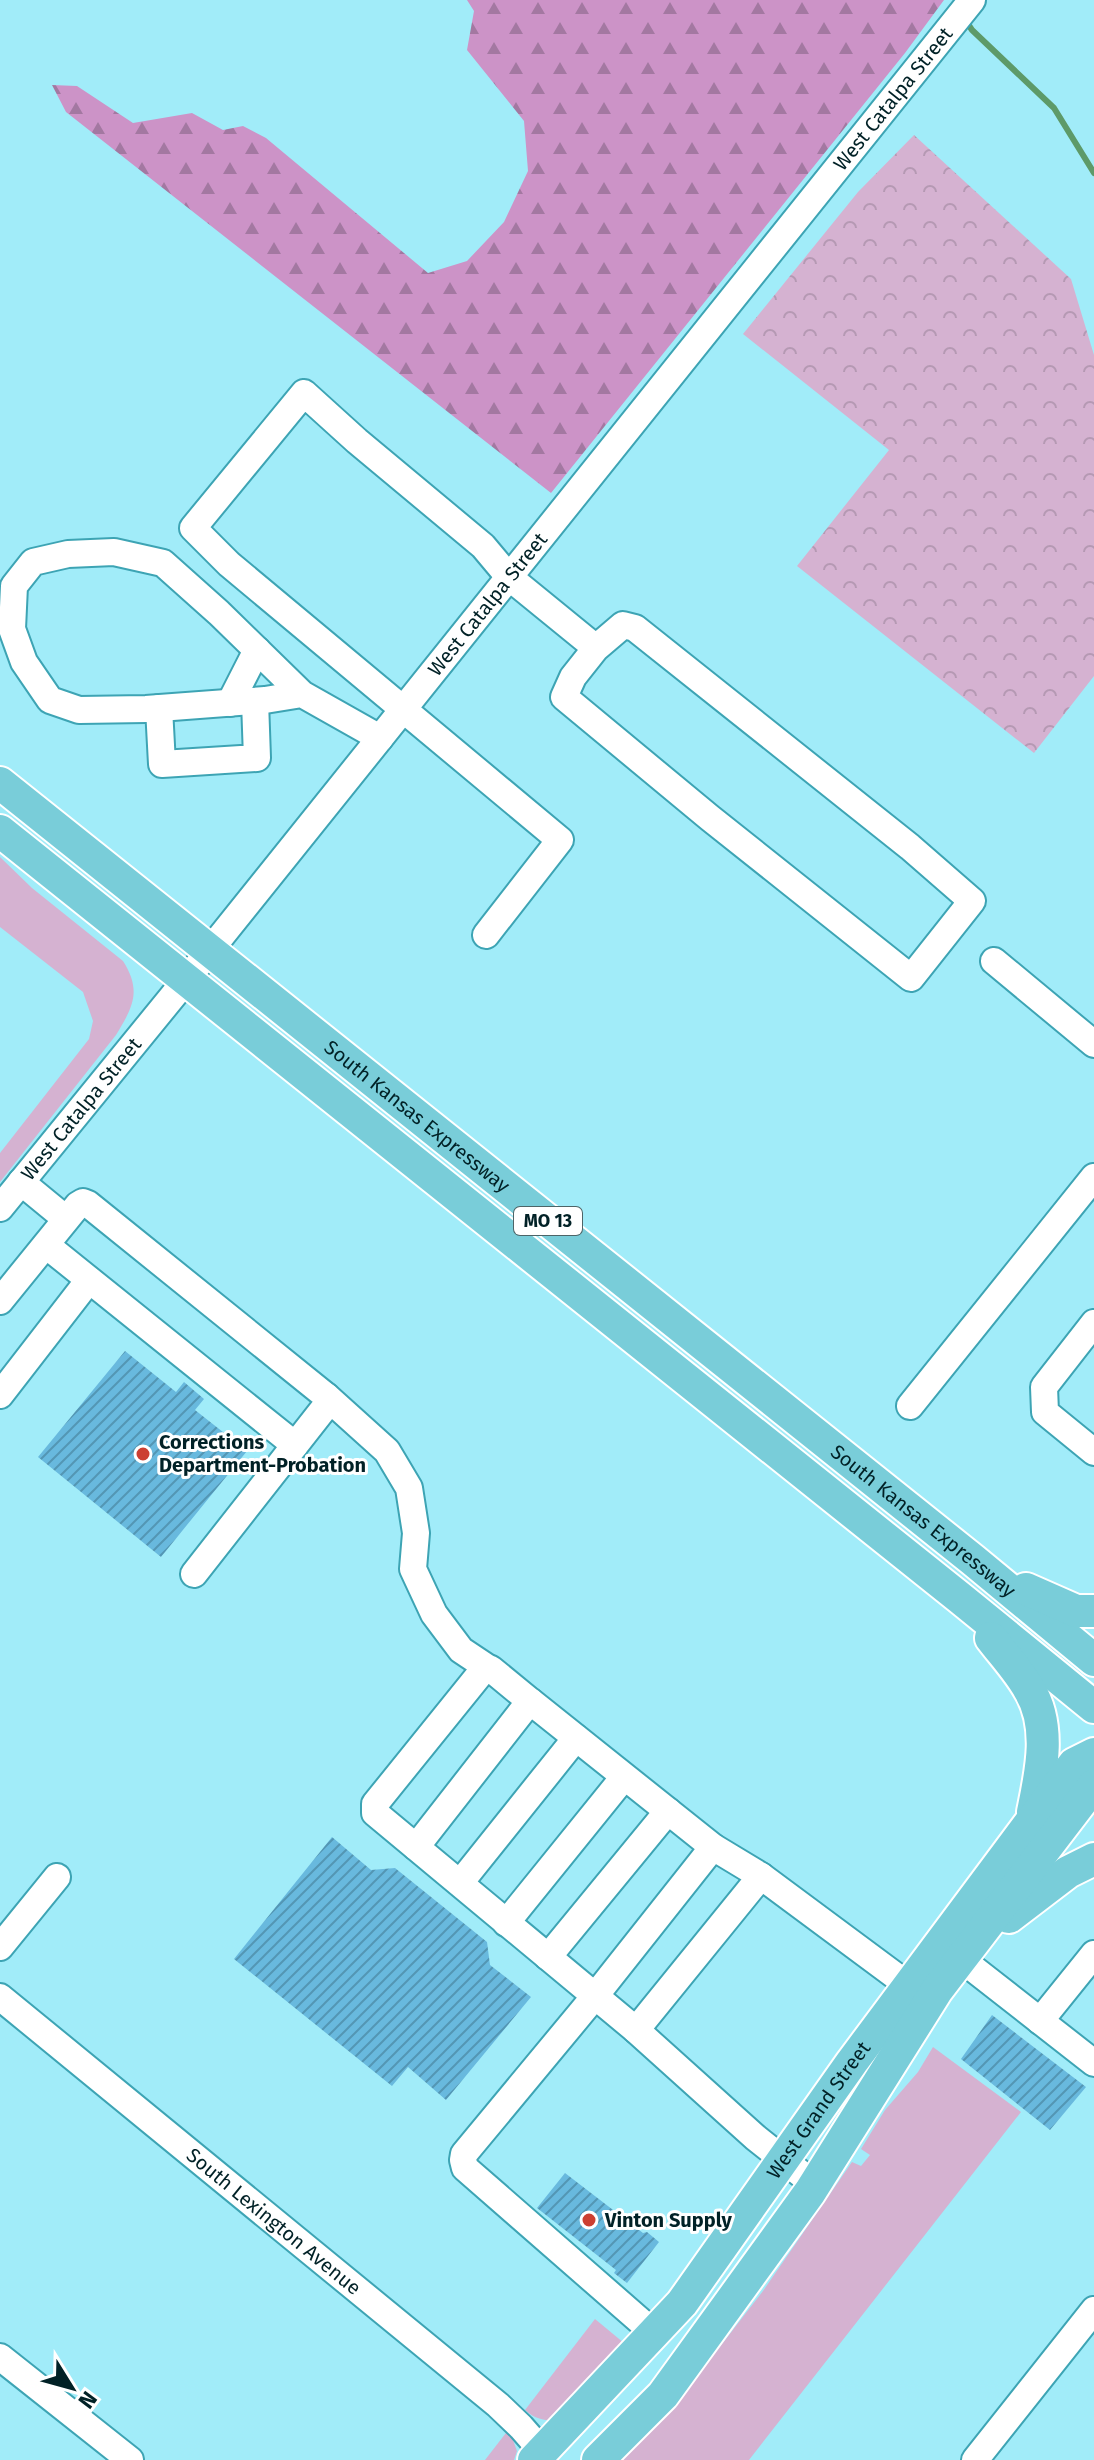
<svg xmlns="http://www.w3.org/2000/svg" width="1094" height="2460" font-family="'Fira Sans',sans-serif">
  <defs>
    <pattern id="forest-firs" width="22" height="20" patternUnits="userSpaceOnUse" patternTransform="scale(2)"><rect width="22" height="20" fill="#cc93c7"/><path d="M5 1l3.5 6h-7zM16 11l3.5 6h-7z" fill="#a378a1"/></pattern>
    <pattern id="park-crowns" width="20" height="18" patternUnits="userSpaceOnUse" patternTransform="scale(2)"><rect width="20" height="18" fill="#d5b2d1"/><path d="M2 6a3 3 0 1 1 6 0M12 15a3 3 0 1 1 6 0" fill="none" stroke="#b599b3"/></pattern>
    <pattern id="building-hatch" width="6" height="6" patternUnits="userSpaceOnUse" patternTransform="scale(2)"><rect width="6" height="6" fill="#68b9de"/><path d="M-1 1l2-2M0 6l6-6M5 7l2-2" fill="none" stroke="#5396b4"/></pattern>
  </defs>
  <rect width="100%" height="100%" fill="#a1ecf9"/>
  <!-- grass -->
  <path fill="#d5b2d1" d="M 0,857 L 32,888 L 123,961 C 142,991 133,1007 116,1035 L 0,1182 L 0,1153 L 89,1039 L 93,1021 L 83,992 L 0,927 Z
    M 933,2047 L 1021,2112 L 749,2460 L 615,2460 L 684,2393 L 763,2291 L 852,2162 L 861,2166 L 870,2155 L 861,2149 L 885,2110 L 918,2072 Z
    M 595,2319 L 630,2348 L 556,2421 C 543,2420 535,2419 525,2410 Z
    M 509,2429 L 517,2451 L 514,2460 L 485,2460 Z"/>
  <!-- forest -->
  <path fill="url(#forest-firs)" d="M 467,0 L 944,0 L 905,53 L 551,493 L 66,112 L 52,85 L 77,86 L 133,123 L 192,113 L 223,130 L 243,126 L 266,138 L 428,273 L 467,261 L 504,222 L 528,171 L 524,121 L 467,50 L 474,11 Z"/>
  <!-- park -->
  <path fill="url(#park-crowns)" d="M 914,135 L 1071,279 L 1094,355 L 1094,676 L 1034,753 L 797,566 L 889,450 L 743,334 L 858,192 Z"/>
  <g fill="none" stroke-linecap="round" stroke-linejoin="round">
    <!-- stream -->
    <path stroke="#5d9a69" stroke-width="6" d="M 966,21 L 972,30 L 1054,108 L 1094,173"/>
  </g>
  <!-- building -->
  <path fill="url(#building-hatch)" d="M 125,1351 L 176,1392 L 184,1382 L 204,1399 L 195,1410 L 247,1451 L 161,1557 L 38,1457 Z
    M 332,1837 L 371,1870 L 395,1868 L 487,1942 L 490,1965 L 531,1997 L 446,2100 L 408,2067 L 392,2086 L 234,1959 Z
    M 992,2015 L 1086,2087 L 1050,2130 L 961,2059 Z
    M 565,2173 L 643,2233 L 647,2232 L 659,2242 L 627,2283 L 614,2273 L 616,2270 L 537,2208 Z"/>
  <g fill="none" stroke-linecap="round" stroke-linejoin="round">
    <!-- minor casing -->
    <g stroke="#3da4b4" stroke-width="30">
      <g id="minor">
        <path d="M 302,694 L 219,613 L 163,563 L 114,552 L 68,554 L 33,562 L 14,586 L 12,629 L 24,662 L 50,700 L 79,710 L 146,709 L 265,700 L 302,694 L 380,738"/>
        <path d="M 230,703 L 257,650"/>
        <path d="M 159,708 L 162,764 L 257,758 L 255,701"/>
        <path d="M 486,935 L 560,840 L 229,564 L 193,528 L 304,393 L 357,441 L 483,546 L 509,577 L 596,648 L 623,625 L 635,628 L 910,847 L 972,901 L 911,978 L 710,818 L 564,697 L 573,677 L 596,648"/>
        <path d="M 994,961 L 1094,1044"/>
        <path d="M 21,1182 L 66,1219"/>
        <path id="s1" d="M 0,1208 L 186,980 L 972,0"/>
        <path d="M 46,1245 L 295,1445"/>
        <path d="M 0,1301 L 78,1205 L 83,1202 L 88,1204 L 326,1396 L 327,1401 L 325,1407 L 194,1574"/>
        <path d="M 1094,1323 L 1044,1387 L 1045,1412 L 1094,1452"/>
        <path d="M 0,1395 L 89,1280"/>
        <path d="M 326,1396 L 387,1451 L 409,1488 L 416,1533 L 413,1569 L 434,1614 L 461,1650 L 488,1668"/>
        <path d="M 910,1406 L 1094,1177"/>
        <path d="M 530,1701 L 491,1669 L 484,1669 L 375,1804 L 375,1813 L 636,2030 L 756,2138 L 815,2185"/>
        <path d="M 416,1847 L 530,1701 L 713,1847 L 761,1876 L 924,1997"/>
        <path d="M 460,1883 L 576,1738"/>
        <path d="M 506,1923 L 624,1777"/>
        <path d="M 0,1947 L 57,1877"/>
        <path d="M 548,1957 L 668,1811"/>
        <path d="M 961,1959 L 1094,2063"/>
        <path id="s2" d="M 0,1997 L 498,2405 L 521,2427 L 542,2451"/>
        <path d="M 1040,2021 L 1094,1954"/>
        <path d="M 636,2030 L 761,1876"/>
        <path d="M 654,2333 L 465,2168 L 463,2160 L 464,2154 L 595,1996 L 713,1847"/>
        <path d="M 0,2357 L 130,2460"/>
        <path d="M 975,2460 L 1094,2310"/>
      </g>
    </g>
    <!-- major casing -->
    <g stroke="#fff" stroke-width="36">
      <g id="major">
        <path id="s3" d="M 0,783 L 973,1560 L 1094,1660"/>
        <path d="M 0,831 L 960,1598 L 1094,1707"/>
        <path d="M 1026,1589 L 1076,1611 L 1094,1611"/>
        <path d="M 991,1638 C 1004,1655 1019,1671 1029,1689 C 1052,1726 1041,1773 1033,1812"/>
        <path d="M 1009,1917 L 1068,1872 L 1094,1859"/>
        <path id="s4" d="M 534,2460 L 682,2303 L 852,2062 L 1074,1764 L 1094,1754"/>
        <path d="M 598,2460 L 663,2395 L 810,2192 L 937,1990 L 1094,1785"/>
      </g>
    </g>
    <!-- minor -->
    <use href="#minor" stroke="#fff" stroke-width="26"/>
    <!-- major -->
    <use href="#major" stroke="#79cdd9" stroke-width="32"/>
  </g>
  <!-- markers -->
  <g fill="#cc3f31" stroke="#fff" stroke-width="3">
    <circle cx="143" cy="1454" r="8"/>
    <circle cx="589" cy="2220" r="8"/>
  </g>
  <g text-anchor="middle" stroke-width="6" stroke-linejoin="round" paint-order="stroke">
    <!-- shield labels -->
    <rect fill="#fff" stroke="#4d6467" stroke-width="2" x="514" y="1207" width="68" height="28" rx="6"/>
    <g font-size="18" font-weight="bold" fill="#012126">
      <text x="548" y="1227">MO 13</text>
    </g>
    <!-- street labels -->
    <g font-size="20" fill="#012126" stroke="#fff">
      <text dy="7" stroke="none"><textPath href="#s1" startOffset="1424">West Catalpa Street</textPath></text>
      <text dy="7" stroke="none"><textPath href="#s1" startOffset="776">West Catalpa Street</textPath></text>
      <text dy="7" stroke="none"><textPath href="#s1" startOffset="128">West Catalpa Street</textPath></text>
      <text dy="7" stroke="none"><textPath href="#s3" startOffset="534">South Kansas Expressway</textPath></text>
      <text dy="7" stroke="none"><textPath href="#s3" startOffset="1182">South Kansas Expressway</textPath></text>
      <text dy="7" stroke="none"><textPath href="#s4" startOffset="452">West Grand Street</textPath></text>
      <text dy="7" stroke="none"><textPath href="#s2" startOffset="354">South Lexington Avenue</textPath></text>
    </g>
    <!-- poi labels -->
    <g font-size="20" font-weight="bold" fill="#012126" stroke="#fff" text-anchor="start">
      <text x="159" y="1449">Corrections<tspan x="159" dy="23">Department-Probation</tspan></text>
      <text x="605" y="2227">Vinton Supply</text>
    </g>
  </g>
  <!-- north arrow -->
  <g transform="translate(72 2388) rotate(127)" stroke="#ffffff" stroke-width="6" paint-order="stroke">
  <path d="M0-6L14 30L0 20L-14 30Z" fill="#012126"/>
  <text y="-12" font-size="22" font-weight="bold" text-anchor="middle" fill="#012126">N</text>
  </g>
</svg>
